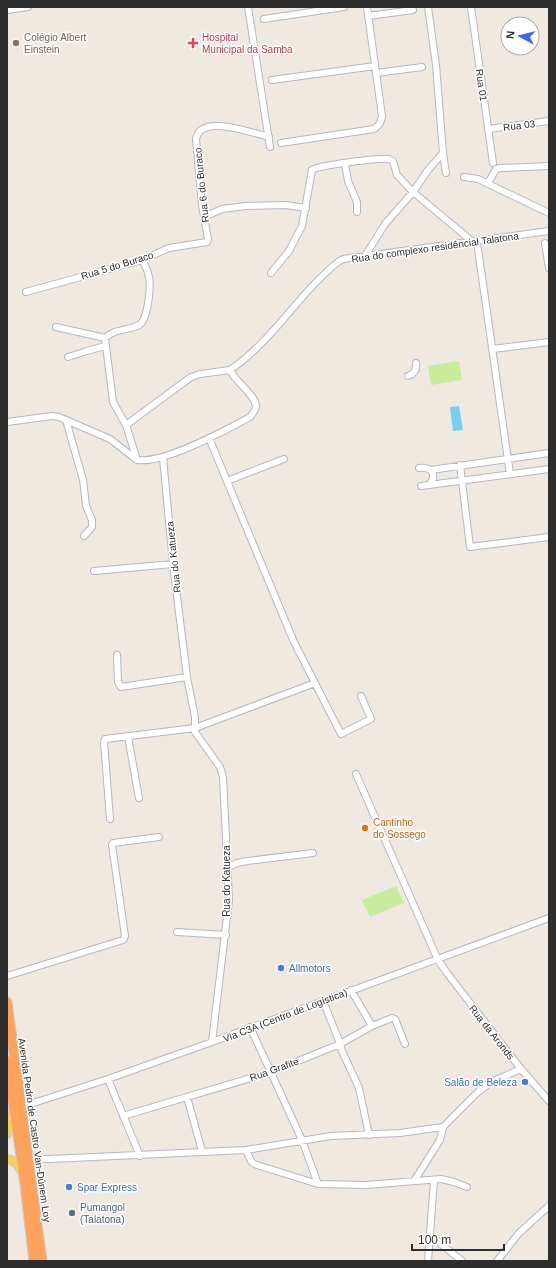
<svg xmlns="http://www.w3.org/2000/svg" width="556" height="1268" font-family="Arial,sans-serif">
  <rect width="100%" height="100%" fill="#efe9e1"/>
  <!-- pitch -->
  <path fill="#c9ec9a" d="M 459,361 L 462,380 L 431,385 L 428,366 Z
    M 396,886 L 404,903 L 370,917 L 362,900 Z"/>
  <!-- water -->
  <path fill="#75cff0" d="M 459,406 L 463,430 L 453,431 L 450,407 Z"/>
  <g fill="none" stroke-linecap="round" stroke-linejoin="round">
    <!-- minor casing -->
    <g stroke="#b4b7c1" stroke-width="8">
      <path id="minor" d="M 248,7 L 270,147
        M 428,7 L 436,65 L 443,153 L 446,173
        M 471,7 L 493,163
        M 7,10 L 28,7
        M 368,16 L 413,10
        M 264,19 L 344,7
        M 376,73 L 422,67
        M 272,80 L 375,66
        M 488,129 L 549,121
        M 281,143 L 374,129 C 380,125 381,122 382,116 L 367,7
        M 345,164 L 348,181 L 357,202 L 357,212
        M 464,177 L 478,179 L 549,213
        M 488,183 L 496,169 L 501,168 L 549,166
        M 204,217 L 222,209 L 246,206 L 286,205 L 306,208
        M 545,243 L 549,268
        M 478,249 L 510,474
        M 365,256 L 385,224 L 413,192 L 428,170 L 443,153
        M 271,273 L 289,251 L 302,226 L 312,170 C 319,165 379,158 389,159 L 393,161 L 397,175 L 413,192 L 473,242
        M 26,292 L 142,260 L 169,248 L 207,242 L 208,239 L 202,205 L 196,139 C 200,113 252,133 269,137
        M 56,327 L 105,338
        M 493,349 L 549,342
        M 68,357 L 87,351 L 105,346
        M 408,376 C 414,374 417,370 416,363
        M 66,420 L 83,480 L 86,506 L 92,520 L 92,527 L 84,536
        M 7,422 L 52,416 L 59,417 L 110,439 L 137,460 C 164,464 226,430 250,417 C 253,413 256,410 256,406 C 255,394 235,382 230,370 C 273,341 298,294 338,262 L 343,259 L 549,231
        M 126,425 L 191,377 L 200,374 L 230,370
        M 209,438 L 294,642 L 341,734 L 371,719 L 361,696
        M 163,458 L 173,564 L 187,677 L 195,717 L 195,732 L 220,767 L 223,777 L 229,900 L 212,1042
        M 137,460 L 126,425 L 113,402 L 105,338 C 115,328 128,331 139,325 C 148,320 151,286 149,277 C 148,271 145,265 142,260
        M 460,465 L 470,547 L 549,537
        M 419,468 C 431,466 438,475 429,485 L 421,486
        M 431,470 L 549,453
        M 227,481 L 284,459
        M 429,485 L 549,469
        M 94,571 L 173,564
        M 117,655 L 118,682 L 121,687 L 187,677
        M 128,737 L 139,798
        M 356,774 L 438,960 L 447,973 L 521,1069 L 549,1101
        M 110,819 L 104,742 L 105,739 L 195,728 L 315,683
        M 227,868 L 237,863 L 247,861 L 313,853
        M 177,932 L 226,935
        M 7,976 L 123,940 L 125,936 L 112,845 L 113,843 L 159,837
        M 351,990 L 372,1026
        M 323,1001 L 338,1038 L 342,1051 L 359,1088 L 369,1135
        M 250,1027 L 302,1140 L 318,1184
        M 108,1079 L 140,1156
        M 187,1097 L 202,1151
        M 21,1107 L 108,1079 L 212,1042 L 549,918
        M 123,1116 L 271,1072 L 340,1044 L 372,1026 L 392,1018 L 395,1019 L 405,1044
        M 246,1150 L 251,1161 L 254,1164 L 318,1184 L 366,1185 L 441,1179 L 454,1182 L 467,1187
        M 28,1160 L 246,1150 L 331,1136 L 400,1133 L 443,1127 L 478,1092 L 491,1082 L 521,1069
        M 414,1181 L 440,1140 L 443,1127
        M 430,1235 L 462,1261
        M 428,1261 L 434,1180
        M 497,1261 L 519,1233 L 549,1206"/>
    </g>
    <!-- major casing -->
    <g stroke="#c9c9c9" stroke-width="10">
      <path id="major" d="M 7,1134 L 11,1123 L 13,1111
        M 7,1159 C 15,1160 18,1166 23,1172"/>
    </g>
    <!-- highway casing -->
    <g stroke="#c9c9c9" stroke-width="11">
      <path id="highway" d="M 7,1002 L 42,1261
        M 7,1061 L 24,1176 L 34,1261"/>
    </g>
    <!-- minor -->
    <use href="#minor" stroke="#fff" stroke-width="6"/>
    <!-- major -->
    <use href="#major" stroke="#f2d163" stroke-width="8"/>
    <!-- highway -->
    <use href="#highway" stroke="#ffa35c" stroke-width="9"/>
  </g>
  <!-- markers -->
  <circle fill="#8d6e63" stroke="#fff" stroke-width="1.5" cx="16" cy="43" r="4"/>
  <path fill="#e0444e" stroke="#fff" stroke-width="1.5" d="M191 37h4v4h4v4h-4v4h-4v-4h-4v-4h4z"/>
  <circle fill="#e8710a" stroke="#fff" stroke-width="1.5" cx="365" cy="828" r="4"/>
  <g fill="#3f7fe0" stroke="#fff" stroke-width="1.5">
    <circle cx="281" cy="968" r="4"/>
    <circle cx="525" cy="1082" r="4"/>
    <circle cx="69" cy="1187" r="4"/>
  </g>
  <circle fill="#5c6f8a" stroke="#fff" stroke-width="1.5" cx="72" cy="1213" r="4"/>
  <g text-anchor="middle" stroke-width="3" stroke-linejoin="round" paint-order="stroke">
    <!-- education labels -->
    <g font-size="10" fill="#785e54" stroke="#fff" text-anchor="start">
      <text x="24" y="41">Colégio Albert<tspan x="24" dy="12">Einstein</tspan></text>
    </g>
    <!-- health labels -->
    <g font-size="10" fill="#be3a42" stroke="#fff" text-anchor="start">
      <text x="202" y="41">Hospital<tspan x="202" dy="12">Municipal da Samba</tspan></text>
    </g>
    <!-- street labels -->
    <g font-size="10" fill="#2e2e2e" stroke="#fff">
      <text transform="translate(482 85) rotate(82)" y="4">Rua 01</text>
      <text transform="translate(519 125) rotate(-7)" y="4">Rua 03</text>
      <text transform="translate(201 185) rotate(-96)" y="4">Rua 6 do Buraco</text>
      <text transform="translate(435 247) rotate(-8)" y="4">Rua do complexo residêncial Talatona</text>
      <text transform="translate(117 265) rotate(-17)" y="4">Rua 5 do Buraco</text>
      <text transform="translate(173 557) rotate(-96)" y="4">Rua do Katueza</text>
      <text transform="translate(226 881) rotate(-90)" y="4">Rua do Katueza</text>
      <text transform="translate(285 1015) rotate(-21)" y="4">Via C3A (Centro de Logística)</text>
      <text transform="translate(492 1032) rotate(52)" y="4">Rua da Aronds</text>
      <text transform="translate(274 1069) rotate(-20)" y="4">Rua Grafite</text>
      <text transform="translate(35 1130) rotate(82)" y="4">Avenida Pedro de Castro Van-Dúnem Loy</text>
    </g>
    <!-- food labels -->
    <g font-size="10" fill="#c56008" stroke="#fff" text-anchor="start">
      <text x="373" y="826">Cantinho<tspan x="373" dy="12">do Sossego</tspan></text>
    </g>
    <!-- shop labels -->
    <g font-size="10" fill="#366cbe" stroke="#fff" text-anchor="start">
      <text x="289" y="972">Allmotors</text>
      <text x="517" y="1086" text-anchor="end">Salão de Beleza</text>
      <text x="77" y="1191">Spar Express</text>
    </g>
    <!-- service labels -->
    <g font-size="10" fill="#4e5e75" stroke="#fff" text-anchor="start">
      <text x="80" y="1211">Pumangol<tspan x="80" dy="12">(Talatona)</tspan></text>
    </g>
  </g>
  <!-- border -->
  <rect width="556" height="1268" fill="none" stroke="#2e2e2e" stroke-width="16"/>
  <!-- north arrow -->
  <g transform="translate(520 36) rotate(277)"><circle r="19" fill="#ffffff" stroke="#ababab"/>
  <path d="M0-3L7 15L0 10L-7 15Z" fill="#4264fb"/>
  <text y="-6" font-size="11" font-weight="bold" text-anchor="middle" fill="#2e2e2e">N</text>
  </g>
  <!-- scale -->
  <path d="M412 1244v6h92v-6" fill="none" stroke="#2e2e2e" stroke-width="2"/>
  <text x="418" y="1244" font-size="12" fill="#2e2e2e" stroke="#ffffff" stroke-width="3" paint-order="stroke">100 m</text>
</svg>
